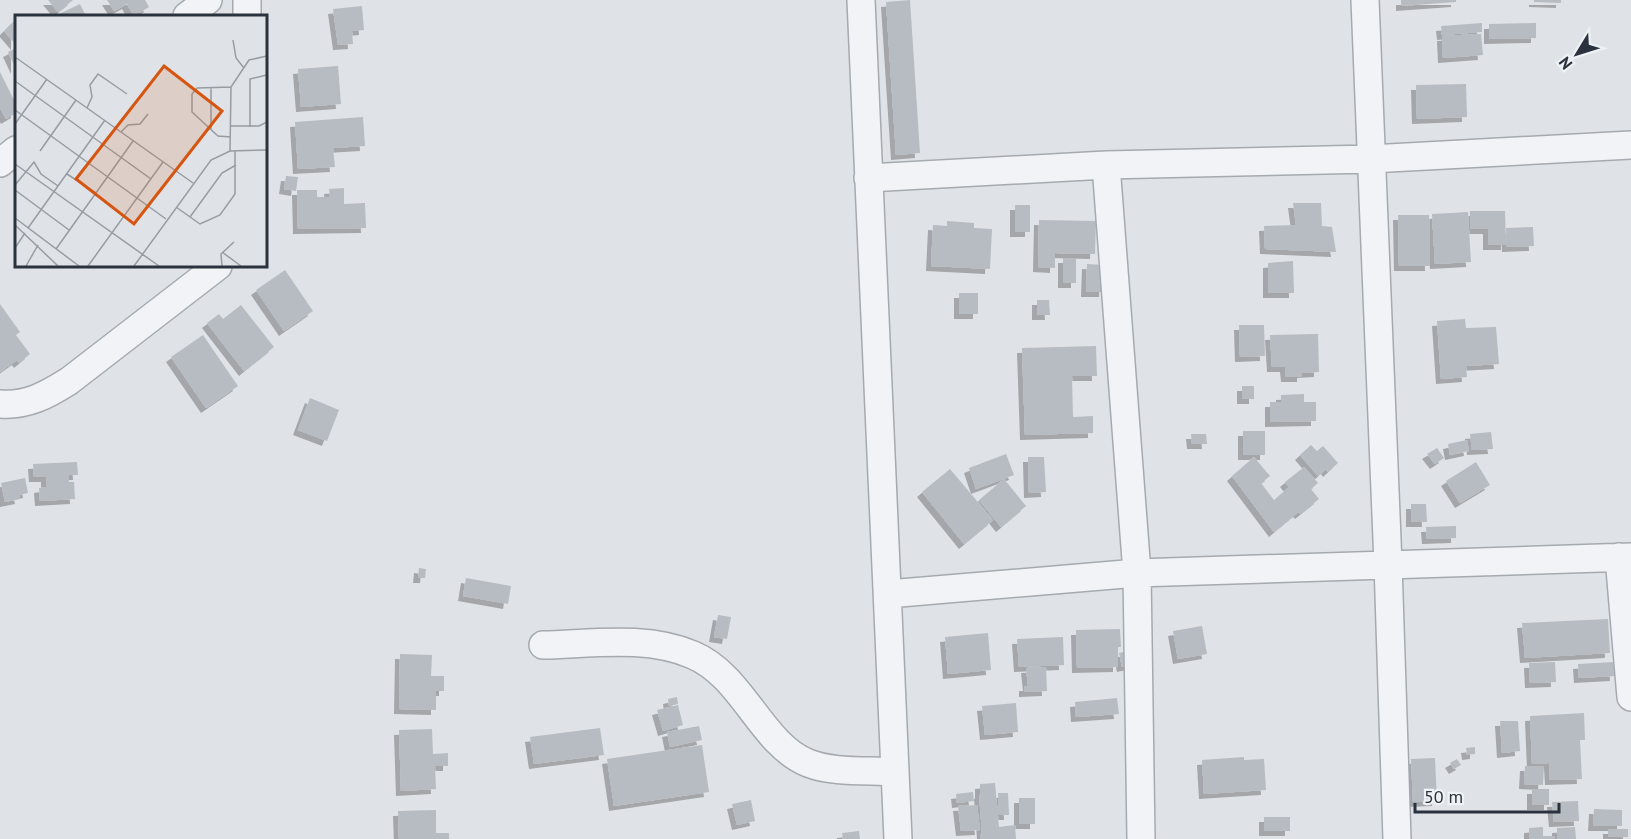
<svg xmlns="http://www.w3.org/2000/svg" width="1631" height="839" font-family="'PT Sans',sans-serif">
  <defs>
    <filter id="shadow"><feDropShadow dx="-5" dy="5" stdDeviation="0" flood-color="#0004"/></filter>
  </defs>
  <rect width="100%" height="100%" fill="#dfe3e7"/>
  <!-- building -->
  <path fill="#b7bcc3" filter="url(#shadow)" d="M 48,0 L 73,0 L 58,12 Z
    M 107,0 L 145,0 L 149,7 L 134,16 L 127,4 L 114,11 Z
    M 910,0 L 920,153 L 896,155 L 886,2 Z
    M 1401,0 L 1456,0 L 1456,2 L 1401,6 Z
    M 1534,0 L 1561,0 L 1561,3 L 1534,2 Z
    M 80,4 L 86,16 L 55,16 Z
    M 362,6 L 364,30 L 352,31 L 353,44 L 338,45 L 333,9 Z
    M 16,19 L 16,45 L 4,31 Z
    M 1482,23 L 1482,32 L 1442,35 L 1441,26 Z
    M 1536,23 L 1536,38 L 1489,39 L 1489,24 Z
    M 1481,34 L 1483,55 L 1443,58 L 1442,36 Z
    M 16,48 L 16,69 L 8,52 Z
    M 338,66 L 341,104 L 301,107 L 298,69 Z
    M 0,72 L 16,104 L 16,113 L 6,119 L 0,108 Z
    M 1466,84 L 1467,117 L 1417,119 L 1416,85 Z
    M 363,117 L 365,146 L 333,148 L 335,167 L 298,169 L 295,122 Z
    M 286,176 L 298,177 L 296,191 L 284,189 Z
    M 344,188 L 344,204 L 365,203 L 366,228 L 298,229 L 297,190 L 317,190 L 317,197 L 330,197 L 329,189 Z
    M 1293,203 L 1321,203 L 1322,226 L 1332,227 L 1336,252 L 1265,249 L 1264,226 L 1296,225 Z
    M 1015,205 L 1030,205 L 1030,232 L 1015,232 Z
    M 1470,211 L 1505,211 L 1506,245 L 1488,245 L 1488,229 L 1470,229 Z
    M 1468,212 L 1471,262 L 1435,264 L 1432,214 Z
    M 1398,215 L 1429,215 L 1430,266 L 1399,266 Z
    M 1039,220 L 1096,221 L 1095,254 L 1055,253 L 1055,268 L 1038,267 Z
    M 947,221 L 974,223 L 974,228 L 992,229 L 990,269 L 931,266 L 933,225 L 947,226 Z
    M 1533,227 L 1534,246 L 1507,247 L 1506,228 Z
    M 1063,258 L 1076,258 L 1076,283 L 1063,283 Z
    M 1293,261 L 1294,293 L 1268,293 L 1268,263 Z
    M 1087,264 L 1105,265 L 1104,292 L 1086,292 Z
    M 285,270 L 313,311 L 284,331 L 256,290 Z
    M 959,293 L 978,293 L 978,314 L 959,314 Z
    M 1037,300 L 1049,300 L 1050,315 L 1037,315 Z
    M 0,304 L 20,332 L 16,335 L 30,354 L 19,363 L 17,360 L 0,372 Z
    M 241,305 L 274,347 L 244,371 L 207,323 L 219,314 L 223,319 Z
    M 1465,319 L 1466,328 L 1496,327 L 1499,364 L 1466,366 L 1467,377 L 1441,379 L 1437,321 Z
    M 1239,325 L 1264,325 L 1265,356 L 1240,357 Z
    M 1318,334 L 1319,372 L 1302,373 L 1302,377 L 1286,377 L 1285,367 L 1272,367 L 1270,335 Z
    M 203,335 L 238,386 L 206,408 L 171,357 Z
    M 1096,346 L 1097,376 L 1072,376 L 1073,417 L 1093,416 L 1093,433 L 1025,435 L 1022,348 Z
    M 1242,386 L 1254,386 L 1254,399 L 1242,399 Z
    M 1304,394 L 1304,402 L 1316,402 L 1316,421 L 1270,422 L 1270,402 L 1281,402 L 1281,395 Z
    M 310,398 L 339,410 L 327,441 L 298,430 Z
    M 1243,431 L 1265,431 L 1265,455 L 1243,455 Z
    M 1491,432 L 1493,449 L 1472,450 L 1470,434 Z
    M 1191,434 L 1206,434 L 1207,444 L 1192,444 Z
    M 1467,440 L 1469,451 L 1450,455 L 1448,444 Z
    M 1311,445 L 1317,451 L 1323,446 L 1338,463 L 1328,472 L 1326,469 L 1318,476 L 1300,455 Z
    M 1437,448 L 1444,458 L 1435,464 L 1427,454 Z
    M 1006,454 L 1014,475 L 976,489 L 969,468 Z
    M 1028,457 L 1044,457 L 1046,492 L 1029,493 Z
    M 1254,457 L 1270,476 L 1261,483 L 1274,500 L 1289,487 L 1285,482 L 1304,467 L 1318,483 L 1311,489 L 1319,499 L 1300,514 L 1298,512 L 1274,532 L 1232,476 Z
    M 77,462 L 78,475 L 69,475 L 69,482 L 74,482 L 75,499 L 40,501 L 39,488 L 46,487 L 46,477 L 34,477 L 33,464 Z
    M 1476,462 L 1490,485 L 1460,503 L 1446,481 Z
    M 950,469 L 993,520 L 964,544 L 922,492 Z
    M 25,478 L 28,493 L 19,495 L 20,499 L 5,502 L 1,483 Z
    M 1004,479 L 1026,506 L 1001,527 L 979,500 Z
    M 1411,504 L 1426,504 L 1427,522 L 1411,522 Z
    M 1456,526 L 1456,538 L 1427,539 L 1426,527 Z
    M 419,568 L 426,569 L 425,578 L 418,578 Z
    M 466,578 L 511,586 L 508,604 L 463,596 Z
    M 718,615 L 731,617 L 727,639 L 714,637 Z
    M 1608,619 L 1610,653 L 1525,658 L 1522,623 Z
    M 1202,626 L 1207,654 L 1178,659 L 1173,631 Z
    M 1120,629 L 1121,647 L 1118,647 L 1118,667 L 1077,668 L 1076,630 Z
    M 988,633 L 991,670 L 948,674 L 945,637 Z
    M 1063,637 L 1064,665 L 1019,667 L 1017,639 Z
    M 1128,651 L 1131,665 L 1122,667 L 1119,653 Z
    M 400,654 L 432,655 L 431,676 L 444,676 L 444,691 L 436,691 L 436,710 L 399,709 Z
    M 1555,662 L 1556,682 L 1530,683 L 1529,663 Z
    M 1614,662 L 1615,676 L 1579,678 L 1578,664 Z
    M 1046,667 L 1047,691 L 1024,692 L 1024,686 L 1028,686 L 1026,668 Z
    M 677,697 L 678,704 L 669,706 L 668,699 Z
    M 1117,698 L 1119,714 L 1076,717 L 1075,702 Z
    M 1016,703 L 1018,732 L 985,735 L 982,706 Z
    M 678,705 L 683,725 L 663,731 L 657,710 Z
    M 1584,713 L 1585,740 L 1580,740 L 1582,779 L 1550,780 L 1549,763 L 1532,764 L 1530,716 Z
    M 1500,721 L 1518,721 L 1520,751 L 1502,753 Z
    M 699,726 L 702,740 L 670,747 L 667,732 Z
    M 600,728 L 604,755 L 534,764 L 530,737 Z
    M 432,729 L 433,754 L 448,753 L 448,766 L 435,766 L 436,789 L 401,791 L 399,730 Z
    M 702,745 L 709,792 L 614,806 L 607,759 Z
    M 1475,747 L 1475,754 L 1467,755 L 1466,748 Z
    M 1244,757 L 1244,760 L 1264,759 L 1266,790 L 1204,794 L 1202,760 Z
    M 1435,758 L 1437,801 L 1413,802 L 1411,759 Z
    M 1457,759 L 1461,765 L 1454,769 L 1450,763 Z
    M 1525,766 L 1544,766 L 1543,785 L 1524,784 Z
    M 995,783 L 999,827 L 1015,825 L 1016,839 L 980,839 L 980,834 L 982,834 L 979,794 L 980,794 L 980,784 Z
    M 1532,789 L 1549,789 L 1549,805 L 1532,805 Z
    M 973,792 L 974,801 L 957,803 L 956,794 Z
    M 998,793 L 1008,793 L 1009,815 L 999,815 Z
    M 1019,798 L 1035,798 L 1035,824 L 1019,824 Z
    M 751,800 L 755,821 L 737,825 L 732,804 Z
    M 1578,801 L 1579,821 L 1554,822 L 1552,802 Z
    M 977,805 L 980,830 L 961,831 L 958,806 Z
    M 1594,809 L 1622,810 L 1622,826 L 1593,826 Z
    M 436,810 L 436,833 L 449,833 L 449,839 L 399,839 L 398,811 Z
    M 1264,817 L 1290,817 L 1290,831 L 1264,831 Z
    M 1543,827 L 1543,836 L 1555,836 L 1555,839 L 1529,839 L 1529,828 Z
    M 1575,827 L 1576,839 L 1557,839 L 1557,828 Z
    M 1608,829 L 1628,829 L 1628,837 L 1608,837 Z
    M 859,831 L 860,839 L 843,839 L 842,833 Z"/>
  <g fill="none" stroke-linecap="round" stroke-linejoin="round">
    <!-- minor casing -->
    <g stroke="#a5aab1" stroke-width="30">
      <path id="minor" d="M 247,0 L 247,16
        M 861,0 L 898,839
        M 1365,0 L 1388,564 L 1397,839
        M 187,16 L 208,0
        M 0,163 L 16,150
        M 1106,165 L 1137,573 L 1141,839
        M 868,178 L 1106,165 L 1370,159 L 1631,145
        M 0,404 C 27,406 47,395 69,381 L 218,266
        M 1619,557 L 1631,697
        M 888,594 L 1137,573 L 1631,557
        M 543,645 C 591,644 647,635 693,655 C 743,676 761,744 808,763 C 832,773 869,770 895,772"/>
    </g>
    <!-- minor -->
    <use href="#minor" stroke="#f2f3f6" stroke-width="27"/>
  </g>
  <!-- overview -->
  <g transform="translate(15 15)">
    <rect width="252" height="252" fill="#dfe3e7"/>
    <path fill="none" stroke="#979ca3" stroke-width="1.5" d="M 218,25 L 221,43 L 229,53M 252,41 L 252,10M 0,42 L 178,168M 0,66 L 136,164M 196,72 L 196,114M 216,72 L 182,73 L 177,79 L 177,97 L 203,121 L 216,122M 72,93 L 77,82 L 75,70 L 83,59 L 112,79M 0,95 L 151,204M 0,109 L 32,64M 216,111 L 244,111 L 252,107M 235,112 L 235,64 L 252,60M 106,117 L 113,110 L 125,109 L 133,99M 25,136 L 61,85M 215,136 L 216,72 L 234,45 L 252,41M 0,149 L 144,251M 52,159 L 81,178M 0,170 L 19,147 L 26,159 L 43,171M 0,175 L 54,215M 161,192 L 185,209 L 205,200 L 220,179 L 220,136M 175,202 L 207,158 L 221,150M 0,203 L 64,251M 0,210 L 43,251M 13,213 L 90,105M 0,233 L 10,218M 41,234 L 118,126M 207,237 L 226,251M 11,251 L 23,230M 73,251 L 148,147M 119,251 L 196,145 L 215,136 L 252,135M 207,251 L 206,239 L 219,227"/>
    <path fill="#d55511" fill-opacity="0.15" stroke="#d55511" stroke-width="3" d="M 149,51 L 207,96 L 119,209 L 61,164 Z"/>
    <rect width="252" height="252" fill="none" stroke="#2a323d" stroke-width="3"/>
  </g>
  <!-- north arrow -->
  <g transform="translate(1577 54) rotate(232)" stroke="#eff2f5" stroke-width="4.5" paint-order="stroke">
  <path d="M0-4.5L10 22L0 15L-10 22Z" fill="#2a323d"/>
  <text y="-9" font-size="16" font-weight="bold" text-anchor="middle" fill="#2a323d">N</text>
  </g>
  <!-- scale -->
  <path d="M1415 803v9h144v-9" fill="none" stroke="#2a323d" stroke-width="3"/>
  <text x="1424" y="803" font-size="18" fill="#2a323d" stroke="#eff2f5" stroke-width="4.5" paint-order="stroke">50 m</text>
</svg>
